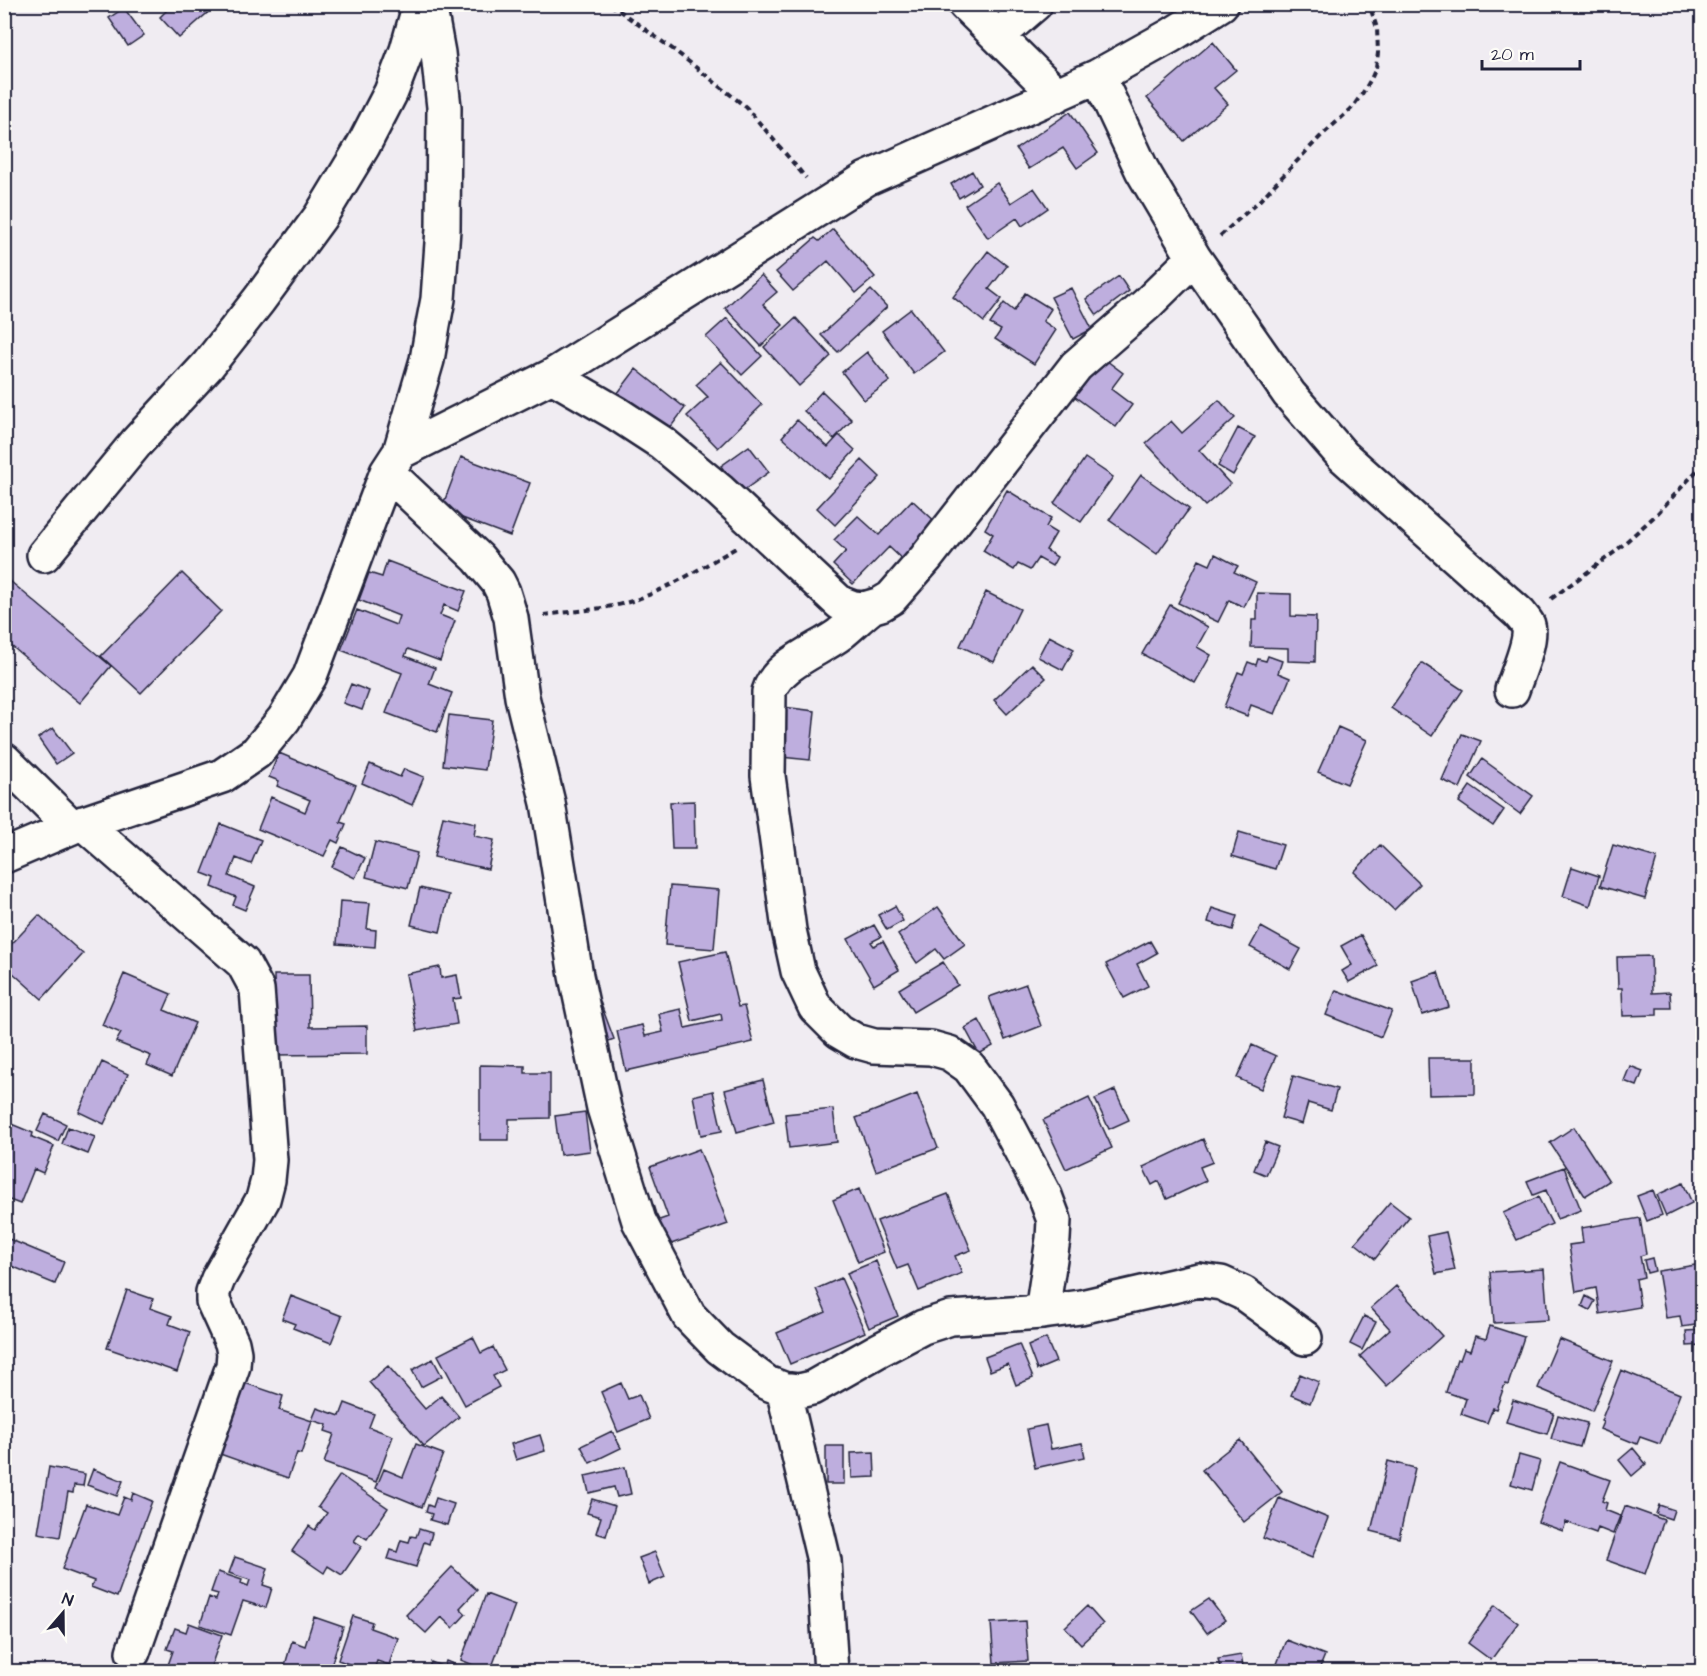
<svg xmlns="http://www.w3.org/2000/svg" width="1707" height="1676" font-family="'Architects Daughter',sans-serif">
  <rect width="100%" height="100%" fill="#f0ecf2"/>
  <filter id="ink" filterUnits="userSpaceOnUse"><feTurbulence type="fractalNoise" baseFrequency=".0167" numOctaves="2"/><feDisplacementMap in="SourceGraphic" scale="12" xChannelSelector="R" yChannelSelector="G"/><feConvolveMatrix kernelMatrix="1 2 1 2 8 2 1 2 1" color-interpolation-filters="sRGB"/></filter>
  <g filter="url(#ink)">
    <!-- building -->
    <path fill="#beaede" stroke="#22223b" stroke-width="1.5" d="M 173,4 L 212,4 L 214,7 L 179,38 L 160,17 Z
      M 124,8 L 144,35 L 128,46 L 109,18 Z
      M 1213,42 L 1236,70 L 1214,88 L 1228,104 L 1184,141 L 1147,98 Z
      M 1070,112 L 1098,153 L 1077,168 L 1063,148 L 1029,169 L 1016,149 Z
      M 972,171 L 980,185 L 959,198 L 951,184 Z
      M 997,183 L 1011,203 L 1034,188 L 1048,208 L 1022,226 L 1017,218 L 988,238 L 965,205 Z
      M 833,229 L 875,277 L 856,293 L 828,261 L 793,291 L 776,272 L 815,238 L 819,241 Z
      M 988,251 L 1007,266 L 989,289 L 1002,299 L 984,322 L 953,297 Z
      M 761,275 L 777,292 L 763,304 L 783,325 L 761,346 L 725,308 Z
      M 1119,276 L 1129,291 L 1097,315 L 1086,299 Z
      M 1071,288 L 1092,329 L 1073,339 L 1051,297 Z
      M 871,290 L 887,307 L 838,352 L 821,335 Z
      M 1025,293 L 1051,309 L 1043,321 L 1056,330 L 1034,364 L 995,339 L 1001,330 L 990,324 L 1004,303 L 1014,311 Z
      M 911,309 L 944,352 L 914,374 L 882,331 Z
      M 727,318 L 762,356 L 742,375 L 706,337 Z
      M 796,318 L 831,356 L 799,386 L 764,347 Z
      M 867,352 L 890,381 L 864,400 L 842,372 Z
      M 1103,358 L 1123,373 L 1111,389 L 1132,405 L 1116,427 L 1074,396 Z
      M 721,362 L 762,405 L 718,448 L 687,416 L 708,397 L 696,385 Z
      M 636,369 L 685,408 L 664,436 L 614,398 Z
      M 822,391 L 852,420 L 834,439 L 804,411 Z
      M 1219,400 L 1235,418 L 1199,450 L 1230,484 L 1205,506 L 1146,443 L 1171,421 L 1182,433 Z
      M 797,420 L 828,447 L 839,435 L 855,450 L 829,479 L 782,437 Z
      M 1238,428 L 1255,437 L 1233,475 L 1218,466 Z
      M 749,446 L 769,472 L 740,493 L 721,466 Z
      M 461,457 L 530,483 L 510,536 L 441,510 Z
      M 1085,458 L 1113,477 L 1081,522 L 1054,503 Z
      M 862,460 L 880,477 L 835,525 L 817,508 Z
      M 1141,475 L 1189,509 L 1157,554 L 1109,520 Z
      M 1007,490 L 1033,506 L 1032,507 L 1051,518 L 1046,527 L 1056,533 L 1046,550 L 1057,557 L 1052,566 L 1038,558 L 1030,570 L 1018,564 L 1014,570 L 983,551 L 993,534 L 985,529 Z
      M 912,500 L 939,525 L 904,561 L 889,547 L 853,584 L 833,565 L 846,551 L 834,540 L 858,516 L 879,535 Z
      M 1215,554 L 1238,566 L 1234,572 L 1256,582 L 1244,607 L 1229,600 L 1218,622 L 1178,603 L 1199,560 L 1210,565 Z
      M 387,561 L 466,591 L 458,611 L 444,605 L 440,615 L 455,621 L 440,661 L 408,649 L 405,656 L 435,668 L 429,684 L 452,693 L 437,732 L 386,713 L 402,673 L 341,650 L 357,610 L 396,625 L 399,616 L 359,600 L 369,573 L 382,577 Z
      M 182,573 L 221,611 L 141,693 L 101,656 Z
      M 4,576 L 111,666 L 80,703 L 4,640 Z
      M 986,592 L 1020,609 L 994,662 L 960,646 Z
      M 1257,593 L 1291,594 L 1291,616 L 1316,617 L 1315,662 L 1288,661 L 1288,648 L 1251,647 L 1252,620 L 1257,620 Z
      M 1170,605 L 1208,627 L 1197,647 L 1211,655 L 1195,683 L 1142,654 Z
      M 1049,636 L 1074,649 L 1063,670 L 1038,657 Z
      M 1268,656 L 1282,661 L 1278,673 L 1290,678 L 1275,714 L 1251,705 L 1247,716 L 1224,707 L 1238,672 L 1243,674 L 1248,662 L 1256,665 L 1258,659 L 1266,661 Z
      M 1422,663 L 1463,690 L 1432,736 L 1391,708 Z
      M 1032,664 L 1046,678 L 1007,714 L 994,700 Z
      M 351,684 L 369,691 L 362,710 L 343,703 Z
      M 775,706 L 815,711 L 810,760 L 771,756 Z
      M 449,715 L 492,720 L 485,770 L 443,765 Z
      M 1338,727 L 1367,740 L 1347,784 L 1318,772 Z
      M 53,728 L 72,753 L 56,764 L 38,738 Z
      M 1462,734 L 1481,741 L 1460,788 L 1442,780 Z
      M 279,753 L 356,785 L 340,822 L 346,824 L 338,843 L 332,840 L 324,856 L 258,829 L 271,797 L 305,812 L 310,800 L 277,786 L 279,781 L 269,777 Z
      M 1482,759 L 1533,796 L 1520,814 L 1470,777 Z
      M 370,764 L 400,777 L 404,769 L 424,777 L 412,805 L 362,783 Z
      M 1470,786 L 1504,810 L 1493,826 L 1459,802 Z
      M 694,801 L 695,849 L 672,849 L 670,802 Z
      M 443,816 L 476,823 L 474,836 L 494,840 L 488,869 L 434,857 Z
      M 221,824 L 261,840 L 251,864 L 236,858 L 229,876 L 255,887 L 245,910 L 233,905 L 236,897 L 212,887 L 215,878 L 202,873 Z
      M 1239,832 L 1283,845 L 1275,869 L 1232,856 Z
      M 375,842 L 417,853 L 408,888 L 366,877 Z
      M 1380,845 L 1420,884 L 1394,910 L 1354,872 Z
      M 1613,845 L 1657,858 L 1645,899 L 1600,886 Z
      M 342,847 L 365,858 L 355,878 L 332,867 Z
      M 1572,867 L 1599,876 L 1590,906 L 1563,896 Z
      M 670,886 L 719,890 L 714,949 L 665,945 Z
      M 420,888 L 449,895 L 440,932 L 411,925 Z
      M 340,901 L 370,903 L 367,929 L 376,930 L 375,947 L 337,944 Z
      M 895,906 L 903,921 L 887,930 L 878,915 Z
      M 938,907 L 965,944 L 944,959 L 936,949 L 917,963 L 898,935 Z
      M 1212,908 L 1237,916 L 1233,930 L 1208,922 Z
      M 39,915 L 83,954 L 42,999 L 4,965 L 4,952 Z
      M 874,925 L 881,937 L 871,942 L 874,946 L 883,941 L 899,970 L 874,985 L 848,939 Z
      M 1261,927 L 1301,949 L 1290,969 L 1250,947 Z
      M 1361,935 L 1378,966 L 1349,982 L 1342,971 L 1352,965 L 1341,946 Z
      M 1150,941 L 1157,953 L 1137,964 L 1148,986 L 1124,998 L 1106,964 Z
      M 725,952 L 738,1007 L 744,1006 L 753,1042 L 626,1071 L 617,1031 L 642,1025 L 645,1036 L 663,1032 L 659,1014 L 681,1009 L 685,1028 L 722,1020 L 721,1014 L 692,1021 L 678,962 Z
      M 1651,956 L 1652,993 L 1670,992 L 1671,1008 L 1657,1008 L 1657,1015 L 1623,1016 L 1622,988 L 1618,988 L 1617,957 Z
      M 943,962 L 958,985 L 913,1012 L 899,989 Z
      M 440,967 L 441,978 L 457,975 L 461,998 L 453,999 L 457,1024 L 417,1031 L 406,974 Z
      M 1438,972 L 1449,1007 L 1422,1015 L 1412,981 Z
      M 124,974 L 171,994 L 164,1010 L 195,1023 L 172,1076 L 147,1065 L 151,1056 L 116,1042 L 121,1033 L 102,1025 Z
      M 274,975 L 309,975 L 310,1027 L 367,1026 L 367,1054 L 275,1055 Z
      M 1026,984 L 1041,1026 L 1005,1040 L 989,997 Z
      M 1336,990 L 1392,1011 L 1381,1037 L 1326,1015 Z
      M 599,999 L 614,1039 L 603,1043 L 587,1004 Z
      M 979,1020 L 993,1046 L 979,1054 L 965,1028 Z
      M 1252,1045 L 1276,1056 L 1261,1089 L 1237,1078 Z
      M 1428,1058 L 1475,1058 L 1475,1094 L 1429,1095 Z
      M 102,1062 L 128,1074 L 104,1124 L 79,1112 Z
      M 480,1065 L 525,1066 L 525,1073 L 550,1073 L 550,1118 L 509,1119 L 509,1140 L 480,1140 Z
      M 1630,1066 L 1643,1071 L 1637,1086 L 1624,1081 Z
      M 1293,1076 L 1337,1089 L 1331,1110 L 1308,1103 L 1302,1124 L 1281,1118 Z
      M 763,1080 L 774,1122 L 737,1132 L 725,1090 Z
      M 1115,1090 L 1129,1120 L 1109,1129 L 1095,1099 Z
      M 713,1091 L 722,1131 L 701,1135 L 693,1096 Z
      M 917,1094 L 938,1148 L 876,1171 L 856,1118 Z
      M 1089,1098 L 1112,1148 L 1066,1169 L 1043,1120 Z
      M 833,1109 L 837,1142 L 789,1148 L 785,1114 Z
      M 585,1112 L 590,1151 L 560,1155 L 555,1116 Z
      M 45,1114 L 66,1124 L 58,1141 L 37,1131 Z
      M 4,1121 L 33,1133 L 32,1137 L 54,1146 L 43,1173 L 34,1169 L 20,1204 L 4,1198 Z
      M 68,1127 L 95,1137 L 88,1154 L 62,1144 Z
      M 1574,1127 L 1609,1181 L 1585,1196 L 1550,1143 Z
      M 1203,1139 L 1213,1162 L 1200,1167 L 1206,1181 L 1167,1199 L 1159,1181 L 1152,1185 L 1143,1167 Z
      M 1265,1142 L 1278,1147 L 1266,1175 L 1254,1170 Z
      M 699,1149 L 728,1224 L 657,1249 L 648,1224 L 668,1217 L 650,1167 Z
      M 1564,1167 L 1581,1210 L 1557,1219 L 1546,1190 L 1533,1195 L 1527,1181 Z
      M 1683,1183 L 1692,1203 L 1666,1216 L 1657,1195 Z
      M 859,1189 L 884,1252 L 858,1262 L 833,1200 Z
      M 1653,1190 L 1662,1215 L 1647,1221 L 1637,1196 Z
      M 948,1194 L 971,1250 L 955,1256 L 962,1273 L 919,1291 L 908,1265 L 897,1269 L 877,1221 Z
      M 1538,1197 L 1552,1224 L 1517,1240 L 1503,1213 Z
      M 1390,1202 L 1409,1217 L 1375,1259 L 1355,1243 Z
      M 1640,1218 L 1646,1254 L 1640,1256 L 1644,1277 L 1636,1279 L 1640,1307 L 1600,1314 L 1596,1288 L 1576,1292 L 1569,1245 L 1583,1243 L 1581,1228 Z
      M 1446,1232 L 1455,1270 L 1436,1274 L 1427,1236 Z
      M 4,1237 L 64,1262 L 55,1284 L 4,1263 Z
      M 1652,1258 L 1655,1271 L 1647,1273 L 1644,1260 Z
      M 876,1261 L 898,1316 L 869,1328 L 847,1273 Z
      M 1702,1264 L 1702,1324 L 1682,1327 L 1680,1316 L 1666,1318 L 1658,1271 Z
      M 1544,1269 L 1548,1320 L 1494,1323 L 1490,1272 Z
      M 841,1278 L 865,1332 L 790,1364 L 777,1333 L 826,1312 L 816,1289 Z
      M 1396,1286 L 1442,1336 L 1387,1386 L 1360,1356 L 1390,1329 L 1371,1308 Z
      M 127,1290 L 153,1299 L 150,1308 L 172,1316 L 169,1324 L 190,1332 L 177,1372 L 107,1348 Z
      M 291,1296 L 342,1316 L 331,1343 L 293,1328 L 295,1324 L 282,1319 Z
      M 1586,1296 L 1595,1301 L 1590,1310 L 1582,1306 Z
      M 1364,1316 L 1376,1322 L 1362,1350 L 1350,1344 Z
      M 1490,1326 L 1524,1337 L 1508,1385 L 1505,1384 L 1496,1409 L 1493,1408 L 1487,1423 L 1461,1414 L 1466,1399 L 1446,1392 L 1457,1359 L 1460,1360 L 1464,1349 L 1470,1351 L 1475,1336 L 1486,1339 Z
      M 1702,1330 L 1702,1345 L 1687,1346 L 1686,1331 Z
      M 473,1337 L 481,1353 L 493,1347 L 505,1370 L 493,1376 L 499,1387 L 465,1405 L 438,1355 Z
      M 1046,1338 L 1056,1362 L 1037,1370 L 1028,1346 Z
      M 1559,1339 L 1613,1361 L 1592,1411 L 1538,1388 Z
      M 1019,1344 L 1033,1378 L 1016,1385 L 1008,1364 L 990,1371 L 985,1357 Z
      M 433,1359 L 442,1376 L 421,1387 L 412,1370 Z
      M 388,1366 L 425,1409 L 441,1396 L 459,1417 L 424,1446 L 369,1382 Z
      M 1621,1370 L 1680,1394 L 1660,1444 L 1640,1437 L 1637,1444 L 1600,1429 L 1603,1422 L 1601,1421 Z
      M 1300,1374 L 1319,1382 L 1310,1403 L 1291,1395 Z
      M 236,1380 L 283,1396 L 279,1410 L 312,1421 L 301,1454 L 297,1453 L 288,1478 L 220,1454 Z
      M 621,1383 L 628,1399 L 639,1395 L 649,1419 L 618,1432 L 601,1392 Z
      M 1513,1400 L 1554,1413 L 1547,1434 L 1506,1422 Z
      M 345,1403 L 374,1414 L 369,1427 L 393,1436 L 376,1482 L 324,1463 L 334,1434 L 325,1431 L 327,1425 L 312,1420 L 317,1408 L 340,1416 Z
      M 1558,1415 L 1587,1423 L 1580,1447 L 1551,1439 Z
      M 1046,1425 L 1051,1449 L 1082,1443 L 1085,1457 L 1035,1468 L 1027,1429 Z
      M 612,1431 L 621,1448 L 590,1463 L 581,1446 Z
      M 540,1435 L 545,1451 L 516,1460 L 511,1444 Z
      M 1240,1440 L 1282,1492 L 1244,1522 L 1202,1470 Z
      M 416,1444 L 443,1454 L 422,1507 L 376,1488 L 384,1469 L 403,1477 Z
      M 826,1446 L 844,1446 L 844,1484 L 826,1484 Z
      M 1633,1448 L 1646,1464 L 1632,1476 L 1619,1460 Z
      M 874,1452 L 875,1477 L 852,1478 L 851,1453 Z
      M 1519,1455 L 1540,1461 L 1532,1490 L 1511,1484 Z
      M 1388,1461 L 1415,1468 L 1399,1538 L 1371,1531 Z
      M 1560,1462 L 1610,1480 L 1602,1501 L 1607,1503 L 1605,1510 L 1620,1516 L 1613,1534 L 1598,1528 L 1596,1533 L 1566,1522 L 1563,1531 L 1538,1522 Z
      M 49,1467 L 85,1474 L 83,1486 L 74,1485 L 73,1493 L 68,1492 L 60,1537 L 38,1533 Z
      M 625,1467 L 631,1494 L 617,1497 L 614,1487 L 589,1493 L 585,1476 Z
      M 93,1469 L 123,1481 L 117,1496 L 87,1485 Z
      M 340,1475 L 388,1508 L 367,1539 L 359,1534 L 354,1541 L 362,1546 L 342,1575 L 328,1566 L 324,1573 L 292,1551 L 309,1526 L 315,1530 L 327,1513 L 318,1507 Z
      M 133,1493 L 152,1501 L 117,1597 L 91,1587 L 94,1581 L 62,1569 L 86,1504 L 117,1515 L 124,1497 L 131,1500 Z
      M 436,1498 L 454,1504 L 447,1525 L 430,1520 L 432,1514 L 426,1512 L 428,1505 L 433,1507 Z
      M 1279,1498 L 1328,1518 L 1312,1558 L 1263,1538 Z
      M 592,1499 L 615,1506 L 606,1536 L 596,1533 L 601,1517 L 587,1513 Z
      M 1659,1505 L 1674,1510 L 1671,1519 L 1656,1514 Z
      M 1625,1506 L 1664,1520 L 1645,1574 L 1606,1560 Z
      M 419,1529 L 432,1533 L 429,1544 L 424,1542 L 416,1567 L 388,1559 L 391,1550 L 397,1552 L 401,1540 L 409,1542 L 411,1536 L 416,1537 Z
      M 655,1552 L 665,1577 L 649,1584 L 639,1558 Z
      M 235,1557 L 268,1568 L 263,1585 L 272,1588 L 266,1608 L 243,1601 L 231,1635 L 200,1625 L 209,1597 L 216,1600 L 218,1594 L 211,1592 L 218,1572 L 242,1580 L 241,1583 L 248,1586 L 250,1580 L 229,1573 Z
      M 452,1567 L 477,1590 L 460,1608 L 466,1614 L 453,1628 L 441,1617 L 426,1633 L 406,1615 Z
      M 486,1594 L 515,1605 L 490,1672 L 461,1660 Z
      M 1209,1599 L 1225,1620 L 1207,1633 L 1191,1611 Z
      M 1495,1605 L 1518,1623 L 1491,1660 L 1468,1643 Z
      M 1087,1606 L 1103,1624 L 1081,1644 L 1065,1627 Z
      M 353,1616 L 372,1622 L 370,1628 L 398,1638 L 389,1665 L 377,1661 L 373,1672 L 371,1672 L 338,1660 Z
      M 314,1617 L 343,1627 L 329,1672 L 283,1672 L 292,1641 L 305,1646 Z
      M 1025,1621 L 1028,1661 L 994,1663 L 991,1623 Z
      M 189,1623 L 222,1635 L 209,1672 L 172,1672 L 174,1667 L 168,1665 L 173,1651 L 167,1649 L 175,1628 L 186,1632 Z
      M 1286,1640 L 1325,1655 L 1318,1672 L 1274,1672 Z
      M 1241,1655 L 1244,1672 L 1221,1672 L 1218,1659 Z
      M 446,1661 L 472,1672 L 427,1672 L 431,1662 L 444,1667 Z
      M 1029,1667 L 1029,1672 L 997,1672 L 997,1669 Z"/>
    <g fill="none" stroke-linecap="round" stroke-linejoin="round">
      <!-- minor casing -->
      <g stroke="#22223b" stroke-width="38">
        <path id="minor" d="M 965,4 L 1057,95
          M 998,36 L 1035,4
          M 1098,76 L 1142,170 L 1194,258 L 1289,394 L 1343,456 L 1519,613 C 1522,617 1526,621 1528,625 C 1533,639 1517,675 1512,690
          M 552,376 L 616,413 L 662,443 L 720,491 L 840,603 L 853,608 L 864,609 L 881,604 L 891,598 L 926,558 L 1076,366 L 1147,304 L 1194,258
          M 400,452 L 427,360 L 433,325 L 438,299 L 443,229 L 444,107 L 438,53 L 429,4
          M 387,472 L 478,558 L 498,582 L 503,592 L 511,618 L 522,697 L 548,803 L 576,976 L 604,1108 L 639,1221 L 689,1316 L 720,1348 L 767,1383 L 783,1389 L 799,1391 L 812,1388 L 879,1350 L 923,1327 L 951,1318 L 1042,1312 L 1081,1307 L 1199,1280 L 1221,1283 L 1243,1293 L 1305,1338
          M 44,555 L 136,443 L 208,365 L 259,300 L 320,217 L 363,146 L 391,92 L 407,50 L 420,4
          M 869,609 C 859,617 850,626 840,634 C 819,650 777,664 769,692 L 768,776 L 789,930 L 798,971 L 815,1007 L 839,1031 L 856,1041 L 874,1046 L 931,1048 L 949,1053 L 969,1067 L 997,1105 L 1045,1196 L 1054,1220 L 1053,1239 L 1042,1312
          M 4,760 L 72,827
          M 83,823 L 243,963 L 257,989 L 270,1160 L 268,1180 L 263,1199 L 218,1279 L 213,1292 L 213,1301 L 232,1343 L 234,1353 L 233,1366 L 133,1652
          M 4,856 L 72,827 L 222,776 L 257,752 L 284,719 L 310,676 L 387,472 L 400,452 L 552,376 L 866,179 L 1098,76 L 1170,36 L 1221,4
          M 783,1389 L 824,1561 L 831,1672"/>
      </g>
      <!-- path -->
      <path stroke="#22223b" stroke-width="4" stroke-dasharray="6 4.5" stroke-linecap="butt" d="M 610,4 L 674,50 L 746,107 L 806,178
        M 1220,236 L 1260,200 L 1320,137 L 1351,109 L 1362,94 L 1371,79 L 1376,68 L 1378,53 L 1377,28 L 1369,4
        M 1551,599 L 1616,551 L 1657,514 L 1702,465
        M 544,615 C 573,611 604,610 632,601 C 669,589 702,567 736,548"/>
      <!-- minor -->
      <use href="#minor" stroke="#fdfcf7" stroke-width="33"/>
    </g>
  </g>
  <!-- margin -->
  <rect width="1707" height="1676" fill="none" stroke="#fdfcf7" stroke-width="24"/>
  <rect x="12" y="12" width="1683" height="1652" fill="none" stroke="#22223b" stroke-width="2" filter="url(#ink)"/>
  <!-- north arrow -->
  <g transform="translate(63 1613) rotate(20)" stroke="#fdfcf7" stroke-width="4.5" paint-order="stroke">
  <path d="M0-4.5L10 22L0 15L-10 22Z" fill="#22223b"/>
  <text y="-9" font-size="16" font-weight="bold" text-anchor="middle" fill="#22223b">N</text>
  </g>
  <!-- scale -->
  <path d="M1482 60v9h98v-9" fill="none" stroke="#22223b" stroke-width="3"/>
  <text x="1491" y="60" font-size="18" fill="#22223b" stroke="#fdfcf7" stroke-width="4.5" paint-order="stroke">20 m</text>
</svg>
